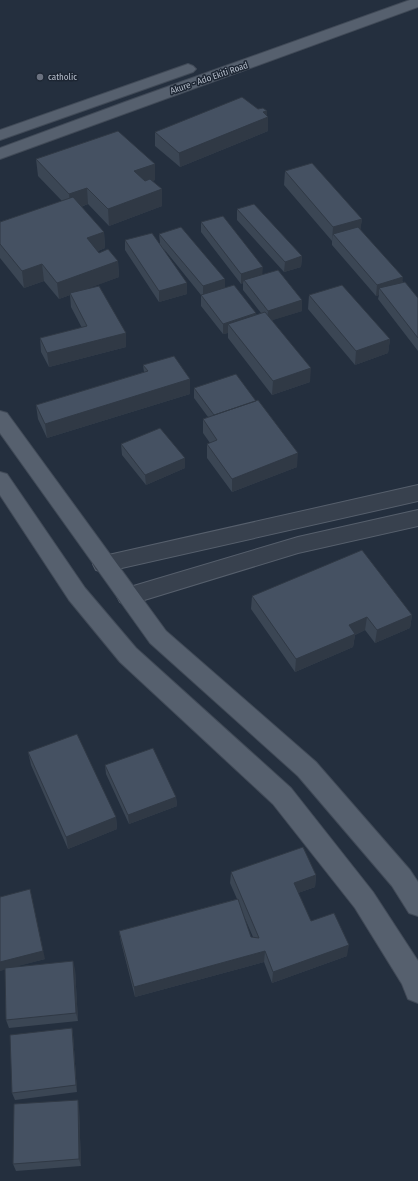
<svg xmlns="http://www.w3.org/2000/svg" width="418" height="1181" font-family="'Fira Sans Condensed',sans-serif">
  <rect width="100%" height="100%" fill="#242f3e"/>
  <g fill="none" stroke-linecap="round" stroke-linejoin="round">
    <!-- street casing -->
    <g stroke="#565f6c" stroke-width="2">
      <path id="street" d="M 418,485 L 418,501 L 104,572 L 96,570 L 93,564 L 96,558 L 104,556 Z
        M 418,510 L 418,526 L 298,553 L 128,605 L 120,602 L 117,596 L 120,590 L 298,537 Z"/>
    </g>
    <!-- primary casing -->
    <g stroke="#414a57" stroke-width="2">
      <path id="primary" d="M 410,0 L 418,0 L 418,7 L 0,159 L 0,148 L 125,102 Z
        M 188,64 L 193,66 L 196,69 L 193,72 L 0,140 L 0,130 Z
        M 0,411 L 7,413 L 166,631 L 316,762 L 410,870 L 418,882 L 418,916 L 409,913 L 392,886 L 298,776 L 150,643 L 0,433 Z
        M 0,472 L 7,474 L 85,588 L 136,648 L 291,788 L 373,892 L 418,961 L 418,1003 L 408,999 L 402,984 L 355,908 L 273,804 L 120,662 L 69,600 L 0,495 Z"/>
    </g>
    <!-- street -->
    <use href="#street" fill="#38414e" fill-rule="evenodd"/>
    <!-- primary -->
    <use href="#primary" fill="#56606e" fill-rule="evenodd"/>
  </g>
  <!-- wall -->
  <path fill="#3b4654" fill-rule="evenodd" d="M 258,109 L 268,117 L 268,131 L 180,167 L 155,146 L 155,132 Z
    M 36,159 L 155,164 L 155,180 L 152,181 L 162,206 L 109,226 L 88,204 L 81,207 L 104,232 L 105,248 L 98,251 L 99,253 L 118,261 L 119,277 L 88,288 L 126,333 L 126,347 L 49,367 L 41,352 L 40,338 L 82,328 L 71,307 L 70,295 L 59,299 L 44,281 L 24,288 L 0,258 L 0,222 L 62,201 L 38,176 Z
    M 285,171 L 362,219 L 360,230 L 403,282 L 418,298 L 418,351 L 378,299 L 379,295 L 376,296 L 332,245 L 332,241 L 284,185 Z
    M 237,209 L 302,256 L 301,267 L 284,272 L 237,220 Z
    M 201,222 L 262,274 L 302,311 L 272,320 L 310,382 L 272,395 L 228,338 L 228,333 L 223,334 L 201,306 L 201,295 L 164,249 L 187,294 L 159,302 L 125,250 L 125,240 L 160,243 L 159,234 L 225,288 L 256,315 L 261,313 L 243,290 L 243,283 L 241,284 L 201,232 Z
    M 309,295 L 390,339 L 388,353 L 355,365 L 308,309 Z
    M 143,365 L 190,379 L 190,394 L 47,438 L 38,419 L 36,405 L 144,372 Z
    M 194,388 L 297,467 L 232,492 L 207,458 L 207,444 L 210,443 L 203,433 L 203,419 L 208,417 L 194,398 Z
    M 121,444 L 185,468 L 146,485 L 122,455 Z
    M 252,596 L 412,615 L 410,628 L 375,643 L 365,630 L 355,635 L 353,647 L 295,672 L 251,609 Z
    M 28,752 L 116,817 L 117,829 L 68,849 L 31,765 Z
    M 105,765 L 176,797 L 177,806 L 129,824 L 106,774 Z
    M 231,872 L 316,875 L 315,887 L 298,893 L 311,921 L 347,956 L 272,983 L 264,962 L 135,997 L 121,942 L 119,931 L 237,899 L 230,883 ZM 243,914 L 253,937 L 251,937 Z
    M 0,897 L 45,959 L 13,967 L 75,969 L 78,1021 L 9,1028 L 6,1020 L 5,969 L 0,971 Z
    M 72,1028 L 73,1035 L 77,1092 L 15,1100 L 12,1093 Z
    M 79,1107 L 81,1166 L 16,1171 L 13,1164 Z"/>
  <!-- shaded-wall -->
  <path fill="#303945" d="M 267,111 L 267,117 L 268,117 L 268,131 L 180,167 L 179,153 L 263,112 Z
    M 155,164 L 155,180 L 134,187 L 134,171 Z
    M 87,188 L 88,204 L 71,210 L 69,194 Z
    M 162,189 L 162,206 L 109,226 L 108,209 Z
    M 362,219 L 360,233 L 333,234 L 332,241 L 333,227 Z
    M 104,232 L 105,248 L 88,255 L 87,238 Z
    M 302,256 L 301,267 L 284,272 L 285,262 Z
    M 118,261 L 119,277 L 71,295 L 70,293 L 70,295 L 59,299 L 57,283 Z
    M 42,264 L 44,281 L 24,288 L 22,271 Z
    M 263,267 L 262,278 L 244,280 L 243,283 L 241,284 L 241,274 Z
    M 403,277 L 402,287 L 379,288 L 379,295 L 376,296 L 377,285 Z
    M 225,279 L 225,290 L 203,297 L 203,286 Z
    M 187,283 L 187,294 L 159,302 L 159,291 Z
    M 302,300 L 302,311 L 267,322 L 268,311 Z
    M 256,313 L 256,324 L 228,324 L 228,333 L 223,334 L 223,324 Z
    M 126,333 L 126,347 L 49,367 L 47,353 Z
    M 390,339 L 388,353 L 355,365 L 356,351 Z
    M 311,368 L 310,382 L 272,395 L 273,381 Z
    M 190,379 L 190,394 L 47,438 L 45,424 Z
    M 298,453 L 297,467 L 232,492 L 232,479 Z
    M 185,458 L 185,468 L 146,485 L 145,475 Z
    M 412,615 L 410,628 L 375,643 L 377,630 Z
    M 367,617 L 365,630 L 355,635 L 353,647 L 295,672 L 296,659 L 349,625 Z
    M 176,797 L 177,806 L 129,824 L 128,815 Z
    M 116,817 L 117,829 L 68,849 L 66,837 Z
    M 316,875 L 315,887 L 292,895 L 294,883 Z
    M 30,889 L 45,959 L 0,971 L 0,962 Z
    M 349,945 L 347,956 L 272,983 L 273,972 Z
    M 265,951 L 264,962 L 135,997 L 134,987 Z
    M 73,961 L 75,969 L 78,1021 L 76,1013 Z
    M 72,1028 L 73,1035 L 77,1092 L 76,1085 Z
    M 78,1100 L 79,1107 L 81,1166 L 79,1159 Z"/>
  <!-- building -->
  <path fill="#455162" stroke="#303945" d="M 242,97 L 258,109 L 263,108 L 267,111 L 263,112 L 268,117 L 179,153 L 155,132 Z
    M 118,131 L 155,164 L 134,171 L 145,181 L 150,179 L 162,189 L 108,209 L 87,188 L 69,194 L 36,159 Z
    M 312,163 L 362,219 L 333,227 L 285,171 Z
    M 73,197 L 104,232 L 87,238 L 99,253 L 108,249 L 118,261 L 57,283 L 42,264 L 22,271 L 0,244 L 0,222 Z
    M 254,204 L 302,256 L 285,262 L 237,209 Z
    M 223,216 L 263,267 L 241,274 L 201,222 Z
    M 181,227 L 225,279 L 203,286 L 159,234 Z
    M 358,227 L 403,277 L 377,285 L 333,234 Z
    M 152,233 L 187,283 L 159,291 L 125,240 Z
    M 278,270 L 302,300 L 268,311 L 244,280 Z
    M 405,282 L 418,298 L 418,338 L 379,288 Z
    M 234,285 L 256,313 L 223,324 L 201,295 Z
    M 342,285 L 390,339 L 356,351 L 309,295 Z
    M 99,286 L 126,333 L 47,353 L 40,338 L 87,326 L 70,293 Z
    M 265,312 L 311,368 L 273,381 L 228,324 Z
    M 174,356 L 190,379 L 45,424 L 36,405 L 148,371 L 143,365 Z
    M 236,374 L 256,401 L 214,415 L 194,388 Z
    M 258,400 L 298,453 L 232,479 L 207,444 L 217,440 L 203,419 Z
    M 160,428 L 185,458 L 145,475 L 121,444 Z
    M 362,550 L 412,615 L 377,630 L 367,617 L 349,625 L 355,634 L 296,659 L 252,596 Z
    M 77,734 L 116,817 L 66,837 L 28,752 Z
    M 153,748 L 176,797 L 128,815 L 105,765 Z
    M 303,847 L 316,875 L 294,883 L 311,921 L 334,913 L 349,945 L 273,972 L 265,951 L 134,987 L 119,931 L 238,899 L 251,937 L 259,938 L 231,872 Z
    M 30,889 L 43,951 L 0,962 L 0,897 Z
    M 73,961 L 76,1013 L 6,1020 L 5,968 Z
    M 72,1028 L 76,1085 L 12,1093 L 10,1035 Z
    M 78,1100 L 79,1159 L 13,1164 L 14,1104 Z"/>
  <!-- markers -->
  <circle fill="#6b7280" stroke="#1d2633" stroke-width="1.5" cx="40" cy="77" r="4"/>
  <g text-anchor="middle" stroke-width="3" stroke-linejoin="round" paint-order="stroke">
    <!-- far-poi labels -->
    <g font-size="9" fill="#b4bcc9" stroke="#1d2633" text-anchor="start">
      <text x="48" y="80">catholic</text>
    </g>
    <!-- far-street labels -->
    <g font-size="9" fill="#b4bcc9" stroke="#1d2633">
      <text transform="translate(209 78) rotate(-19)" y="3">Akure - Ado Ekiti Road</text>
    </g>
  </g>
</svg>
